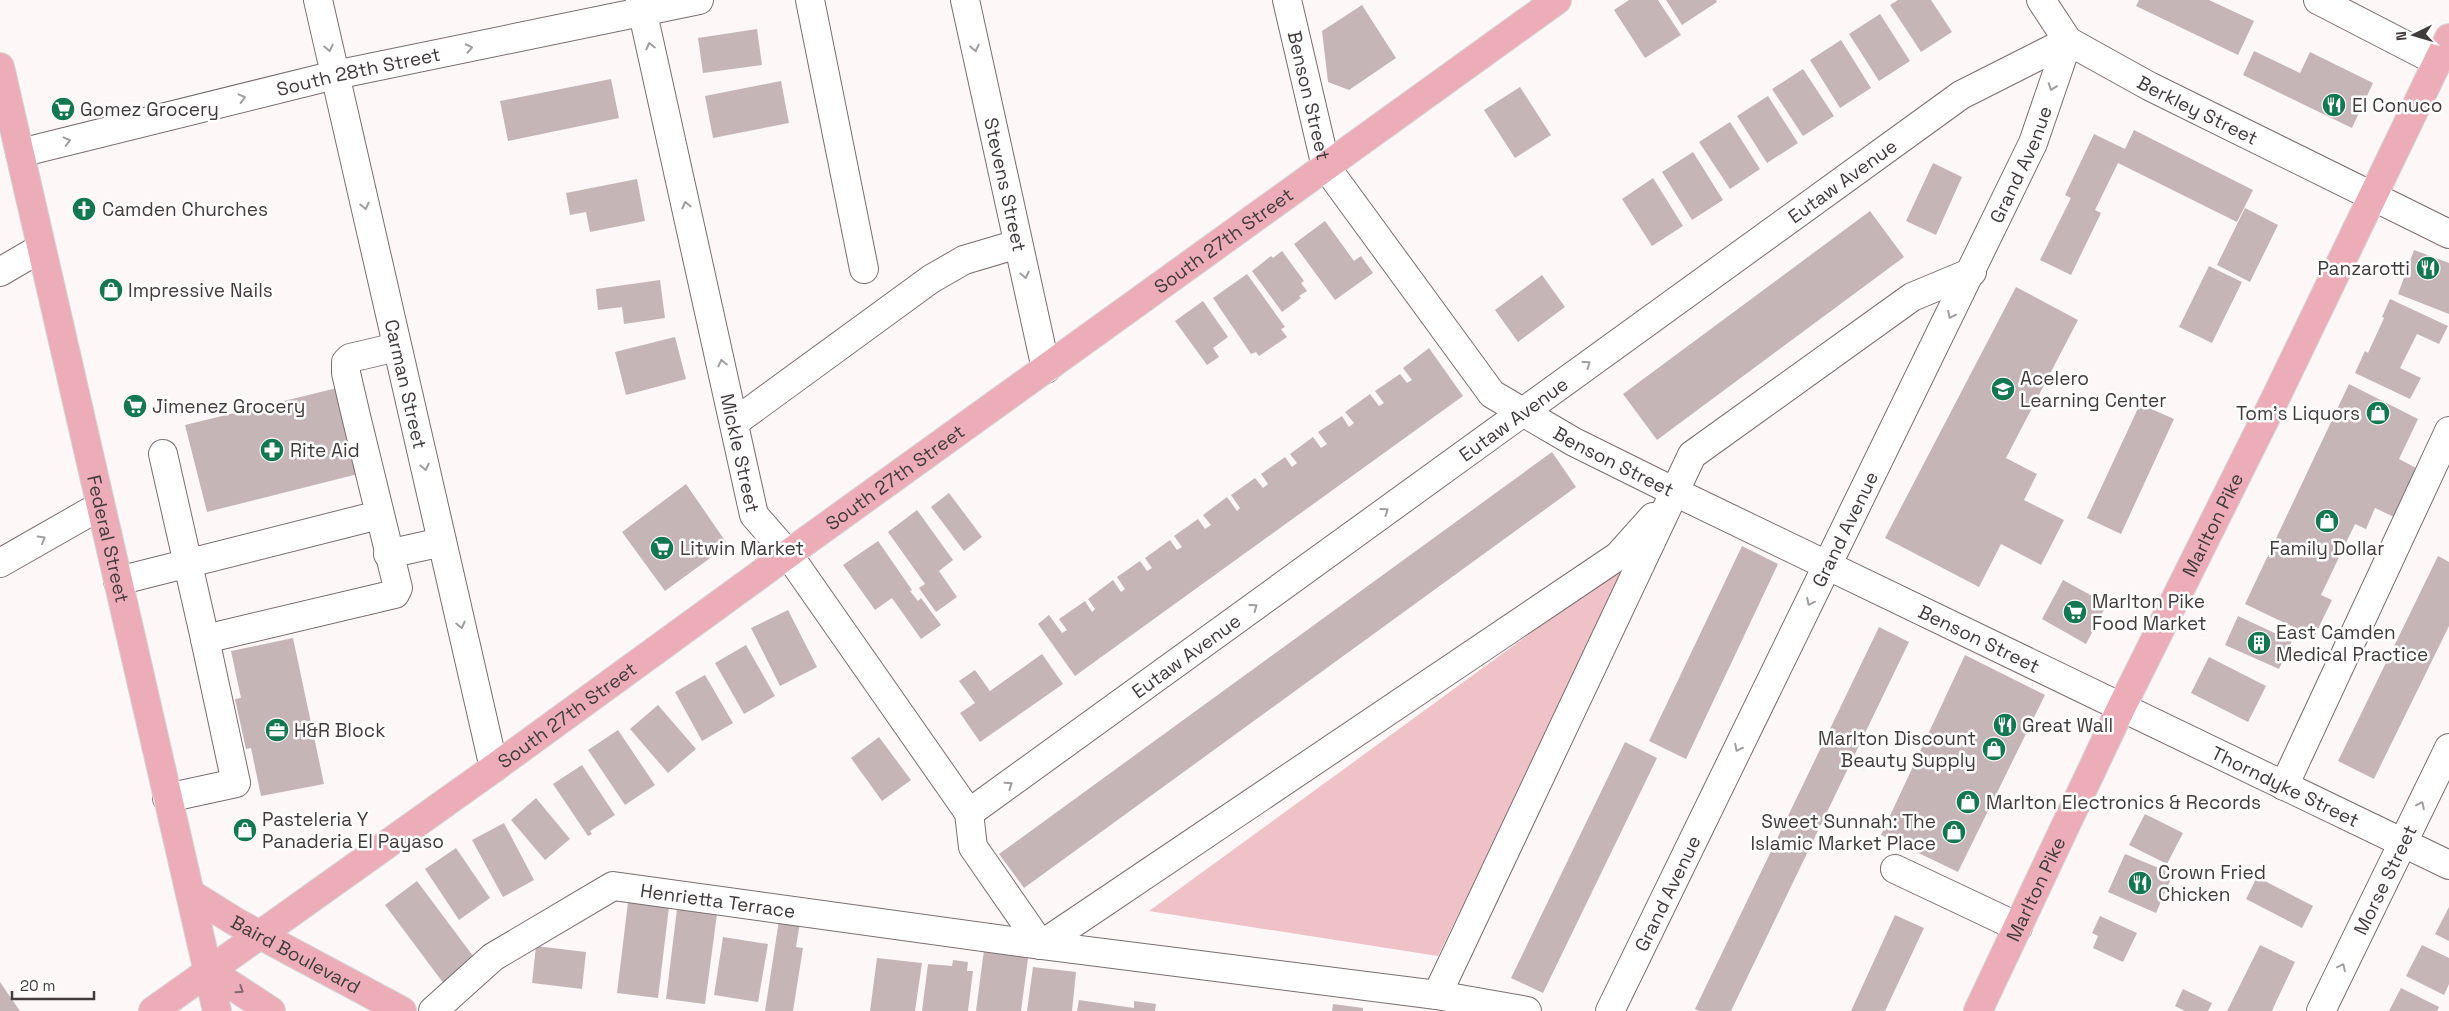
<svg xmlns="http://www.w3.org/2000/svg" width="2449" height="1011" font-family="'Space Grotesk',sans-serif">
  <rect width="100%" height="100%" fill="#fef7f7"/>
  <!-- green -->
  <path fill="#eec2c7" d="M 1631,560 L 1438,956 L 1149,911 Z"/>
  <!-- building -->
  <path fill="#c6b5b7" d="M 1629,0 L 1658,0 L 1681,35 L 1645,58 L 1614,10 Z
    M 1666,0 L 1716,0 L 1717,2 L 1682,25 Z
    M 1898,0 L 1931,0 L 1952,32 L 1921,52 L 1890,5 Z
    M 2139,0 L 2209,0 L 2254,21 L 2238,55 L 2136,6 Z
    M 1362,5 L 1396,58 L 1349,90 L 1328,82 L 1322,31 Z
    M 1880,14 L 1910,61 L 1879,81 L 1849,34 Z
    M 757,29 L 762,65 L 703,73 L 698,38 Z
    M 1841,40 L 1871,88 L 1840,108 L 1810,60 Z
    M 2254,51 L 2300,73 L 2310,52 L 2373,83 L 2352,128 L 2243,75 Z
    M 1803,69 L 1834,116 L 1803,136 L 1772,89 Z
    M 611,79 L 619,118 L 508,141 L 500,101 Z
    M 781,81 L 789,123 L 713,138 L 705,96 Z
    M 1520,87 L 1551,135 L 1515,158 L 1484,110 Z
    M 1768,96 L 1798,143 L 1767,163 L 1737,116 Z
    M 1730,122 L 1760,169 L 1730,189 L 1699,142 Z
    M 2134,130 L 2253,190 L 2237,222 L 2118,163 L 2095,210 L 2101,213 L 2071,275 L 2040,260 L 2071,198 L 2065,195 L 2094,134 L 2125,149 Z
    M 1693,152 L 1723,200 L 1692,220 L 1662,172 Z
    M 1933,163 L 1962,177 L 1936,235 L 1906,221 Z
    M 1653,178 L 1683,226 L 1652,246 L 1622,199 Z
    M 637,179 L 645,221 L 590,232 L 586,212 L 570,215 L 566,193 Z
    M 2245,208 L 2278,225 L 2250,282 L 2217,265 Z
    M 1870,211 L 1904,257 L 1657,440 L 1623,394 Z
    M 1325,221 L 1354,261 L 1361,256 L 1373,273 L 1335,300 L 1294,244 Z
    M 2414,250 L 2449,263 L 2449,314 L 2398,294 Z
    M 1282,251 L 1304,281 L 1301,283 L 1307,291 L 1299,296 L 1301,298 L 1282,312 L 1252,271 L 1271,256 L 1273,258 Z
    M 2209,266 L 2242,282 L 2212,343 L 2179,327 Z
    M 1247,274 L 1285,327 L 1281,329 L 1287,337 L 1259,356 L 1256,352 L 1251,354 L 1213,298 Z
    M 1542,275 L 1565,307 L 1518,342 L 1495,310 Z
    M 660,280 L 665,318 L 624,324 L 622,307 L 598,310 L 596,289 Z
    M 2016,287 L 2078,320 L 2006,458 L 2037,474 L 2024,500 L 2064,520 L 2041,565 L 2001,544 L 1979,587 L 1885,538 Z
    M 2390,299 L 2448,326 L 2439,344 L 2417,334 L 2400,368 L 2421,378 L 2410,399 L 2355,373 L 2365,351 L 2368,353 L 2384,318 L 2382,317 Z
    M 1203,301 L 1228,337 L 1213,348 L 1219,357 L 1207,365 L 1175,321 Z
    M 675,337 L 686,379 L 626,395 L 615,352 Z
    M 1429,348 L 1463,396 L 1075,676 L 1038,624 L 1049,615 L 1062,633 L 1067,630 L 1059,619 L 1085,601 L 1092,612 L 1095,609 L 1088,599 L 1113,580 L 1121,592 L 1125,589 L 1117,577 L 1140,561 L 1147,571 L 1152,568 L 1145,558 L 1170,540 L 1177,550 L 1182,547 L 1174,536 L 1198,519 L 1205,529 L 1211,525 L 1203,515 L 1227,497 L 1237,511 L 1240,508 L 1231,495 L 1255,478 L 1263,488 L 1268,484 L 1261,474 L 1285,457 L 1292,467 L 1297,463 L 1290,454 L 1313,437 L 1321,448 L 1327,444 L 1318,432 L 1342,416 L 1349,427 L 1354,423 L 1345,412 L 1370,394 L 1379,406 L 1384,403 L 1375,391 L 1400,374 L 1407,383 L 1412,380 L 1403,368 Z
    M 2349,384 L 2418,419 L 2399,459 L 2420,470 L 2396,518 L 2375,508 L 2366,529 L 2355,524 L 2321,595 L 2332,600 L 2314,637 L 2245,604 Z
    M 337,388 L 358,474 L 207,512 L 185,425 Z
    M 2140,404 L 2174,419 L 2121,534 L 2087,518 Z
    M 1552,452 L 1576,487 L 1024,888 L 999,854 Z
    M 686,484 L 728,545 L 665,591 L 622,532 Z
    M 949,493 L 982,537 L 964,551 L 931,507 Z
    M 917,510 L 953,560 L 939,571 L 957,597 L 936,612 L 919,588 L 925,584 L 888,532 Z
    M 878,541 L 912,590 L 910,591 L 918,601 L 921,598 L 941,625 L 921,639 L 892,598 L 875,610 L 843,565 Z
    M 1742,546 L 1778,564 L 1686,759 L 1649,741 Z
    M 2438,556 L 2449,562 L 2449,626 L 2374,779 L 2338,761 Z
    M 2063,580 L 2107,604 L 2086,644 L 2042,619 Z
    M 788,610 L 817,667 L 780,686 L 751,628 Z
    M 2238,616 L 2292,641 L 2279,669 L 2225,645 Z
    M 1879,627 L 1909,642 L 1731,1011 L 1699,1011 L 1695,1009 Z
    M 293,638 L 324,784 L 261,796 L 251,748 L 246,749 L 235,699 L 241,698 L 231,651 Z
    M 746,645 L 775,696 L 744,714 L 715,663 Z
    M 1042,654 L 1063,684 L 980,742 L 960,713 L 975,703 L 959,681 L 975,670 L 990,691 Z
    M 1965,655 L 2045,695 L 1958,872 L 1881,835 Z
    M 2209,657 L 2266,686 L 2248,722 L 2191,693 Z
    M 705,675 L 733,723 L 702,741 L 675,692 Z
    M 658,705 L 696,749 L 668,773 L 630,729 Z
    M 618,730 L 655,785 L 625,805 L 588,750 Z
    M 879,737 L 911,780 L 882,801 L 851,758 Z
    M 1625,742 L 1657,758 L 1543,993 L 1511,978 Z
    M 582,765 L 615,815 L 590,831 L 592,834 L 588,836 L 553,784 Z
    M 536,798 L 570,839 L 545,860 L 511,820 Z
    M 2145,814 L 2183,833 L 2167,864 L 2129,845 Z
    M 504,823 L 534,880 L 503,897 L 472,840 Z
    M 456,848 L 490,898 L 459,920 L 425,869 Z
    M 2125,854 L 2173,874 L 2156,913 L 2108,892 Z
    M 2257,877 L 2313,906 L 2302,928 L 2246,899 Z
    M 417,881 L 476,960 L 444,984 L 385,905 Z
    M 628,902 L 669,907 L 658,998 L 617,993 Z
    M 2449,907 L 2449,941 L 2435,934 Z
    M 677,909 L 717,914 L 705,1004 L 666,999 Z
    M 1895,915 L 1924,928 L 1885,1011 L 1851,1011 Z
    M 2100,916 L 2137,933 L 2123,962 L 2093,948 L 2098,936 L 2092,933 Z
    M 779,920 L 800,923 L 796,947 L 803,948 L 793,1011 L 765,1011 Z
    M 723,937 L 768,944 L 758,1002 L 714,995 Z
    M 985,942 L 1029,951 L 1021,1011 L 976,1011 Z
    M 2260,945 L 2295,962 L 2275,1004 L 2272,1011 L 2227,1011 Z
    M 2422,945 L 2449,958 L 2449,984 L 2444,995 L 2406,976 Z
    M 536,946 L 586,952 L 582,989 L 532,983 Z
    M 877,958 L 922,963 L 915,1011 L 870,1011 Z
    M 953,960 L 968,962 L 967,971 L 973,971 L 968,1011 L 922,1011 L 928,964 L 952,966 Z
    M 1033,967 L 1076,972 L 1072,1011 L 1027,1011 Z
    M 0,982 L 20,1011 L 0,1011 Z
    M 2401,988 L 2439,1007 L 2437,1011 L 2389,1011 Z
    M 2183,989 L 2212,1003 L 2208,1011 L 2185,1011 L 2175,1006 Z
    M 1079,1000 L 1134,1008 L 1134,1001 L 1156,1004 L 1155,1011 L 1077,1011 Z
    M 1333,1004 L 1363,1008 L 1363,1011 L 1332,1011 Z"/>
  <g fill="none" stroke-linecap="round" stroke-linejoin="round">
    <!-- minor casing -->
    <g stroke="#7c6d6f" stroke-width="30">
      <g id="minor">
        <path id="s1" d="M 318,0 L 494,768"/>
        <path id="s2" d="M 640,0 L 754,515 L 788,554 L 969,813 L 973,847 L 1041,945"/>
        <path d="M 810,0 L 864,269"/>
        <path id="s3" d="M 965,0 L 1046,369"/>
        <path id="s4" d="M 1287,0 L 1326,167 L 1492,394 L 1574,442 L 1675,492 L 2449,865"/>
        <path id="s5" d="M 2041,0 L 2068,41 L 2149,86 L 2449,234"/>
        <path d="M 2318,0 L 2438,62"/>
        <path id="s6" d="M 20,153 L 335,75 L 699,0"/>
        <path d="M 0,272 L 41,248"/>
        <path d="M 735,422 L 931,279 L 964,260 L 1018,244"/>
        <path d="M 163,454 L 205,639 L 395,594 L 398,588 L 356,416 L 346,373 L 346,362 L 350,358 L 397,347"/>
        <path d="M 388,554 L 442,542"/>
        <path d="M 0,563 L 100,506"/>
        <path d="M 118,581 L 379,515"/>
        <path d="M 2284,786 L 2449,431"/>
        <path d="M 167,798 L 236,783 L 205,639"/>
        <path id="s7" d="M 969,813 L 1961,95 L 2068,41"/>
        <path d="M 1895,869 L 2018,927"/>
        <path d="M 1041,945 L 1618,556 L 1653,517"/>
        <path d="M 1437,995 L 1692,455 L 1912,297 L 1972,272"/>
        <path id="s8" d="M 433,1011 L 493,957 L 613,886 L 1041,945 L 1437,995 L 1527,1011"/>
        <path id="s9" d="M 1610,1011 L 2033,143 L 2068,41"/>
        <path id="s10" d="M 2321,1011 L 2449,748"/>
      </g>
    </g>
    <!-- major casing -->
    <g stroke="#d5d4d4" stroke-width="30">
      <g id="major">
        <path id="s11" d="M 0,67 L 217,1011"/>
        <path id="s12" d="M 191,894 L 236,922 L 402,1011"/>
        <path d="M 208,970 L 271,1011"/>
        <path id="s13" d="M 153,1011 L 494,768 L 788,554 L 1557,0"/>
        <path id="s14" d="M 1978,1011 L 2122,706 L 2276,397 L 2449,38"/>
      </g>
    </g>
    <!-- minor -->
    <use href="#minor" stroke="#fff" stroke-width="28"/>
    <!-- major -->
    <use href="#major" stroke="#edadb8" stroke-width="28"/>
  </g>
  <!-- one-way arrows -->
  <defs><path id="oneway-chevron" d="M-2-3.5L2.5 0L-2 3.5" fill="none" stroke-width="1.6" stroke-linecap="round" stroke-linejoin="round" transform="scale(1.25)"/></defs>
  <g stroke="#a09d9e">
    <use href="#oneway-chevron" transform="translate(650 46) rotate(-103)"/>
    <use href="#oneway-chevron" transform="translate(329 48) rotate(77)"/>
    <use href="#oneway-chevron" transform="translate(469 48) rotate(-12)"/>
    <use href="#oneway-chevron" transform="translate(975 48) rotate(78)"/>
    <use href="#oneway-chevron" transform="translate(2052 87) rotate(109)"/>
    <use href="#oneway-chevron" transform="translate(242 98) rotate(-14)"/>
    <use href="#oneway-chevron" transform="translate(67 141) rotate(-14)"/>
    <use href="#oneway-chevron" transform="translate(686 205) rotate(-103)"/>
    <use href="#oneway-chevron" transform="translate(365 206) rotate(77)"/>
    <use href="#oneway-chevron" transform="translate(1025 275) rotate(77)"/>
    <use href="#oneway-chevron" transform="translate(1951 315) rotate(116)"/>
    <use href="#oneway-chevron" transform="translate(722 363) rotate(-103)"/>
    <use href="#oneway-chevron" transform="translate(1587 364) rotate(-36)"/>
    <use href="#oneway-chevron" transform="translate(425 467) rotate(77)"/>
    <use href="#oneway-chevron" transform="translate(1385 511) rotate(-36)"/>
    <use href="#oneway-chevron" transform="translate(42 539) rotate(-30)"/>
    <use href="#oneway-chevron" transform="translate(1810 602) rotate(116)"/>
    <use href="#oneway-chevron" transform="translate(1254 607) rotate(-36)"/>
    <use href="#oneway-chevron" transform="translate(461 625) rotate(77)"/>
    <use href="#oneway-chevron" transform="translate(1738 748) rotate(116)"/>
    <use href="#oneway-chevron" transform="translate(1009 785) rotate(-35)"/>
    <use href="#oneway-chevron" transform="translate(2421 805) rotate(-64)"/>
    <use href="#oneway-chevron" transform="translate(2342 967) rotate(-64)"/>
  </g>
  <use stroke="#86696e" href="#oneway-chevron" transform="translate(240 990) rotate(33)"/>
  <!-- icons -->
  <defs>
    <g id="restaurant-disc" transform="scale(1.25)"><circle r="9.5" fill="#137851" stroke="#fff"/><path d="M-5-6h1v4h1v-4h1v4h1v-4h1v5L-1.5 .5V6h-2V.5L-5-1ZM5-6V6H3V1.5H1.5Q1.5-4 5-6Z" fill="#fff"/></g>
    <g id="supermarket-disc" transform="scale(1.25)"><circle r="9.5" fill="#137851" stroke="#fff"/><path d="M-6-5.5h2.5l.6 2H6L4.5 2H-2.5L-4.4-4H-6ZM-1.5 3.2a1.3 1.3 0 1 0 .1 0ZM3 3.2a1.3 1.3 0 1 0 .1 0Z" fill="#fff"/></g>
    <g id="church-disc" transform="scale(1.25)"><circle r="9.5" fill="#137851" stroke="#fff"/><path d="M-1.2-6h2.4v3.5h3.3v2.4h-3.3V6h-2.4V-.1h-3.3v-2.4h3.3Z" fill="#fff"/></g>
    <g id="shop-disc" transform="scale(1.25)"><circle r="9.5" fill="#137851" stroke="#fff"/><path d="M-5-2.5h2.3a2.7 3.5 0 0 1 5.4 0H5L5.5 6h-11ZM-1.5-2.5h3a1.5 2.3 0 0 0-3 0Z" fill="#fff"/></g>
    <g id="school-disc" transform="scale(1.25)"><circle r="9.5" fill="#137851" stroke="#fff"/><path d="M0-5L7-2L0 1L-7-2ZM-4 1L0 2.5L4 1V4Q0 6-4 4Z" fill="#fff"/></g>
    <g id="pharmacy-disc" transform="scale(1.25)"><circle r="9.5" fill="#137851" stroke="#fff"/><path d="M-2-6h4v4h4v4h-4v4h-4v-4h-4v-4h4Z" fill="#fff"/></g>
    <g id="building-disc" transform="scale(1.25)"><circle r="9.5" fill="#137851" stroke="#fff"/><path d="M-4-6H4V6H1V3H-1V6H-4ZM-2.5-4.3h1.7v1.8h-1.7ZM.8-4.3h1.7v1.8H.8ZM-2.5-1h1.7V.8h-1.7ZM.8-1h1.7V.8H.8Z" fill="#fff"/></g>
    <g id="office-disc" transform="scale(1.25)"><circle r="9.5" fill="#137851" stroke="#fff"/><path d="M-6-3h4V-5.5h4V-3h4V5H-6ZM-1-4.5V-3h2v-1.5ZM-6 0V1H6V0Z" fill="#fff"/></g>
  </defs>
  <g fill-rule="evenodd">
    <use href="#restaurant-disc" x="2334" y="105"/>
    <use href="#supermarket-disc" x="63" y="109"/>
    <use href="#church-disc" x="84" y="209"/>
    <use href="#restaurant-disc" x="2428" y="268"/>
    <use href="#shop-disc" x="111" y="290"/>
    <use href="#school-disc" x="2003" y="389"/>
    <use href="#supermarket-disc" x="135" y="406"/>
    <use href="#shop-disc" x="2378" y="413"/>
    <use href="#pharmacy-disc" x="272" y="450"/>
    <use href="#shop-disc" x="2327" y="521"/>
    <use href="#supermarket-disc" x="662" y="548"/>
    <use href="#supermarket-disc" x="2075" y="612"/>
    <use href="#building-disc" x="2259" y="643"/>
    <use href="#restaurant-disc" x="2005" y="725"/>
    <use href="#office-disc" x="277" y="730"/>
    <use href="#shop-disc" x="1994" y="749"/>
    <use href="#shop-disc" x="1968" y="802"/>
    <use href="#shop-disc" x="245" y="830"/>
    <use href="#shop-disc" x="1954" y="832"/>
    <use href="#restaurant-disc" x="2140" y="883"/>
  </g>
  <g text-anchor="middle" stroke-width="5" stroke-linejoin="round" paint-order="stroke">
    <!-- street labels -->
    <g font-size="19" fill="#423b3c" stroke="#fff">
      <text dy="7" stroke="none"><textPath href="#s6" startOffset="348">South 28th Street</textPath></text>
      <text dy="7" stroke="none"><textPath href="#s4" startOffset="98">Benson Street</textPath></text>
      <text dy="7" stroke="none"><textPath href="#s5" startOffset="196">Berkley Street</textPath></text>
      <text dy="7" stroke="none"><textPath href="#s9" startOffset="941">Grand Avenue</textPath></text>
      <text dy="7" stroke="none"><textPath href="#s7" startOffset="1078">Eutaw Avenue</textPath></text>
      <text dy="7" stroke="none"><textPath href="#s3" startOffset="189">Stevens Street</textPath></text>
      <text dy="7" stroke="none"><textPath href="#s13" startOffset="1319">South 27th Street</textPath></text>
      <text dy="7" stroke="none"><textPath href="#s1" startOffset="394">Carman Street</textPath></text>
      <text dy="7" stroke="none"><textPath href="#s7" startOffset="672">Eutaw Avenue</textPath></text>
      <text dy="7" stroke="none"><textPath href="#s2" startOffset="464">Mickle Street</textPath></text>
      <text dy="7" stroke="none"><textPath href="#s4" startOffset="592">Benson Street</textPath></text>
      <text dy="7" stroke="none"><textPath href="#s13" startOffset="914">South 27th Street</textPath></text>
      <text dy="7" stroke="none"><textPath href="#s14" startOffset="540">Marlton Pike</textPath></text>
      <text dy="7" stroke="none"><textPath href="#s9" startOffset="536">Grand Avenue</textPath></text>
      <text dy="7" stroke="none"><textPath href="#s11" startOffset="484">Federal Street</textPath></text>
      <text dy="7" stroke="none"><textPath href="#s4" startOffset="998">Benson Street</textPath></text>
      <text dy="7" stroke="none"><textPath href="#s7" startOffset="268">Eutaw Avenue</textPath></text>
      <text dy="7" stroke="none"><textPath href="#s13" startOffset="509">South 27th Street</textPath></text>
      <text dy="7" stroke="none"><textPath href="#s4" startOffset="1338">Thorndyke Street</textPath></text>
      <text dy="7" stroke="none"><textPath href="#s10" startOffset="146">Morse Street</textPath></text>
      <text dy="7" stroke="none"><textPath href="#s14" startOffset="135">Marlton Pike</textPath></text>
      <text dy="7" stroke="none"><textPath href="#s9" startOffset="131">Grand Avenue</textPath></text>
      <text dy="7" stroke="none"><textPath href="#s8" startOffset="326">Henrietta Terrace</textPath></text>
      <text dy="7" stroke="none"><textPath href="#s12" startOffset="121">Baird Boulevard</textPath></text>
    </g>
    <!-- poi labels -->
    <g font-size="19" fill="#423b3c" stroke="#fff" text-anchor="start">
      <text x="2352" y="112">El Conuco</text>
      <text x="80" y="116">Gomez Grocery</text>
      <text x="102" y="216">Camden Churches</text>
      <text x="2410" y="275" text-anchor="end">Panzarotti</text>
      <text x="128" y="297">Impressive Nails</text>
      <text x="2020" y="385">Acelero<tspan x="2020" dy="22">Learning Center</tspan></text>
      <text x="152" y="413">Jimenez Grocery</text>
      <text x="2360" y="420" text-anchor="end">Tom's Liquors</text>
      <text x="290" y="457">Rite Aid</text>
      <text x="680" y="555">Litwin Market</text>
      <text x="2327" y="555" text-anchor="middle">Family Dollar</text>
      <text x="2092" y="608">Marlton Pike<tspan x="2092" dy="22">Food Market</tspan></text>
      <text x="2276" y="639">East Camden<tspan x="2276" dy="22">Medical Practice</tspan></text>
      <text x="2022" y="732">Great Wall</text>
      <text x="294" y="737">H&amp;R Block</text>
      <text x="1976" y="745" text-anchor="end">Marlton Discount<tspan x="1976" dy="22">Beauty Supply</tspan></text>
      <text x="1986" y="809">Marlton Electronics &amp; Records</text>
      <text x="262" y="826">Pasteleria Y<tspan x="262" dy="22">Panaderia El Payaso</tspan></text>
      <text x="1936" y="828" text-anchor="end">Sweet Sunnah: The<tspan x="1936" dy="22">Islamic Market Place</tspan></text>
      <text x="2158" y="879">Crown Fried<tspan x="2158" dy="22">Chicken</tspan></text>
    </g>
  </g>
  <!-- north arrow -->
  <g transform="translate(2414 35) rotate(265)" stroke="#ffffff" stroke-width="4" paint-order="stroke">
  <path d="M0-4L9 19L0 12L-9 19Z" fill="#423b3c"/>
  <text y="-8" font-size="14" font-weight="bold" text-anchor="middle" fill="#423b3c">N</text>
  </g>
  <!-- scale -->
  <path d="M12 991v8h82v-8" fill="none" stroke="#423b3c" stroke-width="2.5"/>
  <text x="20" y="991" font-size="15" fill="#423b3c" stroke="#ffffff" stroke-width="4" paint-order="stroke">20 m</text>
</svg>
